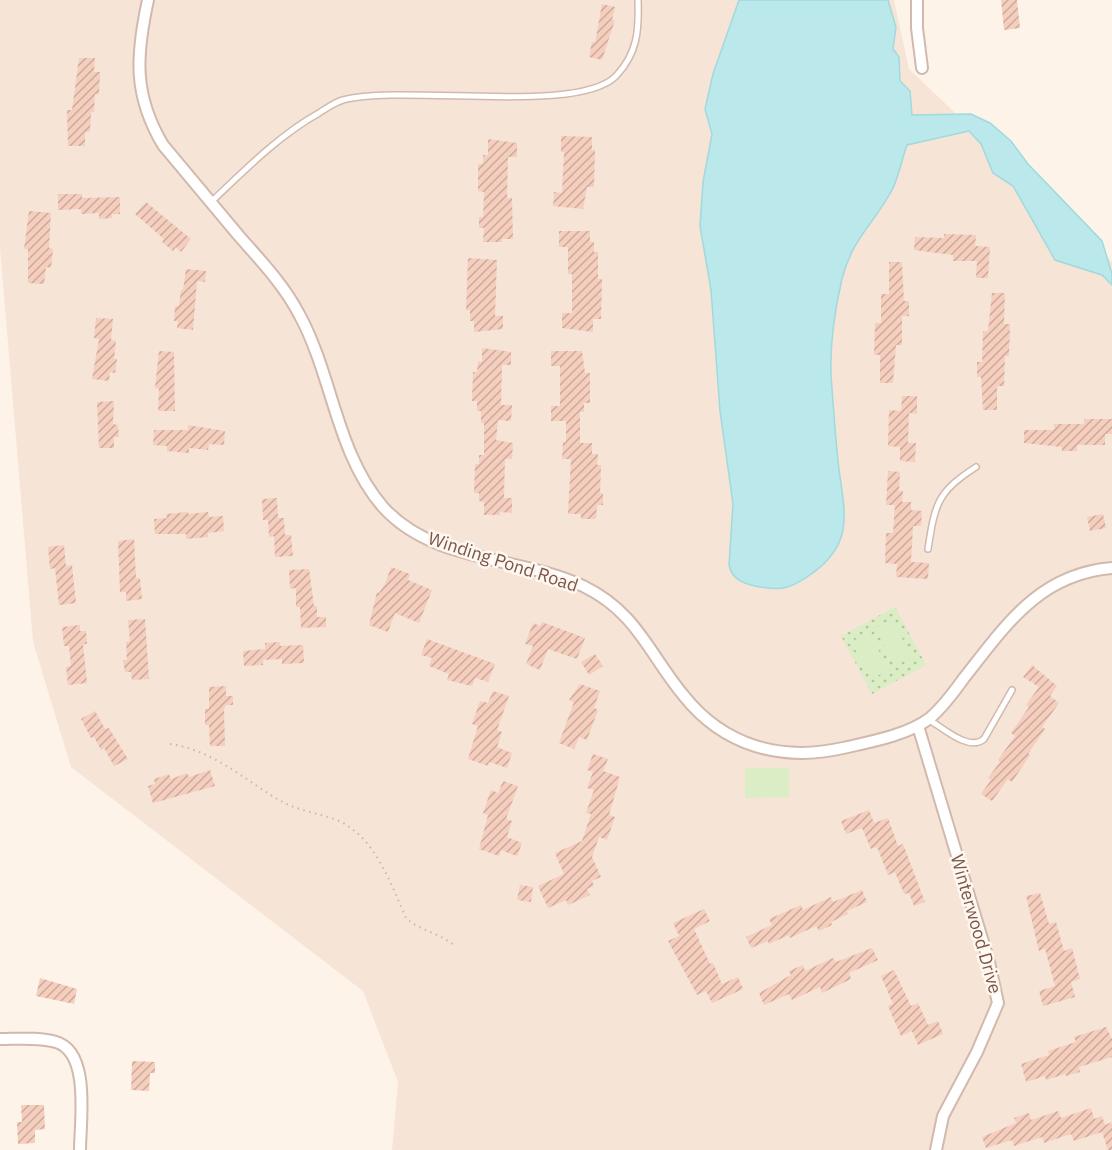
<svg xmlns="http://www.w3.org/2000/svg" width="1112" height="1150" font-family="'IBM Plex Sans',sans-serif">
  <defs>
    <pattern id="park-dots" width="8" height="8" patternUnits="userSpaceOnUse" patternTransform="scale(1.5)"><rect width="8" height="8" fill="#daedc5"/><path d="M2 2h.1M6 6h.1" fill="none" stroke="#b6c3a2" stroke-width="1.8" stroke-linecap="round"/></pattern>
    <pattern id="building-hatch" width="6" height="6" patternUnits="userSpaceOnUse" patternTransform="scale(1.5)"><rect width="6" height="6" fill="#f5cebe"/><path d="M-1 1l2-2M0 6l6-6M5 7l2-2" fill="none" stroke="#cbaa9c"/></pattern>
  </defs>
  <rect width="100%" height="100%" fill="#fef3e9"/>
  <!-- residential -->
  <path fill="#f6e4d7" d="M 0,0 L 894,0 L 909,69 L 1112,262 L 1112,1150 L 392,1150 L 398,1082 L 363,991 L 71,767 L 33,642 L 0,247 Z"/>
  <!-- park -->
  <path fill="url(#park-dots)" d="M 895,607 L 926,665 L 872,694 L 841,636 Z"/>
  <!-- pitch -->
  <path fill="#daedc5" d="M 892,619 L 912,657 L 895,666 L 875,628 Z
    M 869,632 L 889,670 L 871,679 L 851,642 Z
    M 745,768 L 789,768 L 789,797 L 745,798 Z"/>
  <!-- water -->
  <path fill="#bbe8ea" stroke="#a1d9dc" stroke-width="1.5" d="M 739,0 L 888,0 L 896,27 L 893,49 L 899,57 L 900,81 L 910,91 L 912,115 L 971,114 L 990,123 L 1011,141 L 1028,164 L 1102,241 L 1112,274 L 1112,285 L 1102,275 L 1055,260 L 1013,186 L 993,173 L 981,144 L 969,131 L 907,145 C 902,159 899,175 893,188 C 876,222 852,238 842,279 C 835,309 830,343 831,374 C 833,403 835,432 838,461 C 843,508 858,542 810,575 C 789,590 779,591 755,586 C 742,583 732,579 729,565 L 733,504 L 720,411 L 711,290 L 700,226 L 703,182 L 712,134 L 705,109 L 713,74 Z"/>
  <!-- building -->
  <path fill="url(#building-hatch)" d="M 1001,0 L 1017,0 L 1020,28 L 1004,30 Z
    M 602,4 L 615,7 L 612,20 L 615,20 L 602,60 L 589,57 L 592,42 L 595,43 Z
    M 79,58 L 95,58 L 94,72 L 100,72 L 99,94 L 95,94 L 94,112 L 91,112 L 90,132 L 85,132 L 85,146 L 68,146 L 67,110 L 72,110 Z
    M 561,136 L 592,137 L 592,150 L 595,150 L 594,187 L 587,187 L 583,209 L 553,206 L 554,192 L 562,193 L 564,152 L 561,152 Z
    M 488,139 L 517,143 L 517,157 L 508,157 L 507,198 L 512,198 L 513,239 L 502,239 L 502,242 L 483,242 L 484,228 L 479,228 L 479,217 L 483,217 L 484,192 L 478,191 L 478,164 L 483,164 L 483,155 L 488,155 Z
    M 58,194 L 82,194 L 82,198 L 120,197 L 120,214 L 112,214 L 112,218 L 99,219 L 99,213 L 81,214 L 81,209 L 58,210 Z
    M 146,202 L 191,239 L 181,252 L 176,247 L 173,251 L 162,242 L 164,239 L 135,214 Z
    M 29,211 L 51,213 L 49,248 L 53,249 L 51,268 L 46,267 L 44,284 L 28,283 L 28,249 L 24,249 Z
    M 559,231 L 590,231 L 590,242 L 594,242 L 594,252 L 598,252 L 598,279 L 602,279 L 601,319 L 593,319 L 593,332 L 562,328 L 562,313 L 572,313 L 572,274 L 568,274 L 568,247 L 559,247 Z
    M 944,234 L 976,235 L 975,246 L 990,247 L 988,278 L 976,278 L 977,261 L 953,261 L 953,255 L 914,250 L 915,237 L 944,238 Z
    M 468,258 L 497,260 L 495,316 L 503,316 L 503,329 L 474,332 L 474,321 L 470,321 L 470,310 L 466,310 Z
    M 889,262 L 902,262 L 904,301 L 909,301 L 909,316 L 902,316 L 902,345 L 896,345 L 893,383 L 880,383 L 880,355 L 874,355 L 875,323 L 881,323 L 881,294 L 889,294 Z
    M 186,269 L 206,271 L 205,282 L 197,281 L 193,330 L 177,328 L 178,321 L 174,321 L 175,306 L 179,306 L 181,290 L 183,290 Z
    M 992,293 L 1005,293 L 1004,324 L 1010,324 L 1009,356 L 1005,356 L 1004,386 L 997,386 L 997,410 L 983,410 L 981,377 L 977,377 L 977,362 L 982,362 L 983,331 L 988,331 Z
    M 96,318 L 113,319 L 111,340 L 116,341 L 114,359 L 117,359 L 115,373 L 110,372 L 109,381 L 92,379 L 99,339 L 94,338 Z
    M 482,348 L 511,352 L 511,365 L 502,365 L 501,405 L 512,405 L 511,421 L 498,420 L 496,440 L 513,443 L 512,459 L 505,459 L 504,498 L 512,498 L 512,513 L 500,512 L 500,515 L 484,515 L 484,502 L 479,501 L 479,493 L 474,493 L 475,464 L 479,464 L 479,455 L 484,455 L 484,423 L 481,423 L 481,411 L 477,411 L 477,401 L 472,401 L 473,372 L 477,372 L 478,361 L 482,362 Z
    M 159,351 L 174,352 L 175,411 L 158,411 L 159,389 L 155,388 Z
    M 551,351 L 582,351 L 585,373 L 590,373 L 590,403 L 584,403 L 584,412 L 580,412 L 580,443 L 592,443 L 592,454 L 598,454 L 597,465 L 601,465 L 600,493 L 603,493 L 603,505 L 597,505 L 596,519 L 581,519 L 581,514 L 568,514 L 571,459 L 562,459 L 563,442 L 566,442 L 566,421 L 551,421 L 551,406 L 560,406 L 560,366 L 551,366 Z
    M 902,396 L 917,396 L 917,414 L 909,413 L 908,443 L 916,443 L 915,462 L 900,461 L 900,447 L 888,446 L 889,410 L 901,411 Z
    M 114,401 L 113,424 L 118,425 L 119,437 L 114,437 L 114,448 L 99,448 L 97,402 Z
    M 1084,419 L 1112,419 L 1112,434 L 1105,434 L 1105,445 L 1077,445 L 1077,451 L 1062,451 L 1062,447 L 1024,443 L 1024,430 L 1054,430 L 1054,424 L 1084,424 Z
    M 188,425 L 225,431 L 224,445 L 209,444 L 208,450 L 189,448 L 189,453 L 167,451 L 167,446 L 153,445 L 154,430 L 188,430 Z
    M 888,471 L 900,472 L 899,491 L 903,491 L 902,502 L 911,502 L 911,510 L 922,511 L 921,526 L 913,526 L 911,562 L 929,563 L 928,579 L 896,577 L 897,564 L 885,563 L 886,533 L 893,533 L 895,505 L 886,505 Z
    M 277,498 L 278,518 L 284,518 L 285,535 L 291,535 L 293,556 L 275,557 L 274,536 L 269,537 L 268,520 L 263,520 L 262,499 Z
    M 188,512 L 188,514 L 208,512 L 209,517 L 223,516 L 224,531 L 208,533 L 208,537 L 186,539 L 186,534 L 155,534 L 154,519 L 167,518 L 166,514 Z
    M 1103,514 L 1106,528 L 1090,531 L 1087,517 Z
    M 134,539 L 136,578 L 140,578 L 142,599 L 126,601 L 126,592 L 120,592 L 118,541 Z
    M 64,545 L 66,566 L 72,565 L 76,603 L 59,605 L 55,568 L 50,569 L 48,547 Z
    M 391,567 L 410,574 L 408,580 L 432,590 L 419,623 L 395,613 L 388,632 L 369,625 L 377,592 L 379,593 L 385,584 Z
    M 309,569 L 314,606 L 317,606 L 317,617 L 326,617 L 326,627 L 301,628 L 300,607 L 296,607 L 296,588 L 290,589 L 289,570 Z
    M 145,619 L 149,679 L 132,680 L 131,672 L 125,672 L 123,660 L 127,660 L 126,642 L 130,641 L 128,620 Z
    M 542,622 L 585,638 L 577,659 L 548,649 L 540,670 L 526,664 L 533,646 L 525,644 L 533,623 L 540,626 Z
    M 80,625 L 80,631 L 86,631 L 87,644 L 83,644 L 87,683 L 68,685 L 66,667 L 71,666 L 69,646 L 64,646 L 62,627 Z
    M 427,639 L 495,664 L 488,682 L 475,678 L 472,686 L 447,680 L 449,674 L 429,666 L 432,658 L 421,655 Z
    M 280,642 L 280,646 L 303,645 L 304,663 L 282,664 L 282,659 L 263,660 L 263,665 L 244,666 L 243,651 L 265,649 L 265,643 Z
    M 595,654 L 603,666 L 589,675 L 581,662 Z
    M 1032,665 L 1057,686 L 1050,696 L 1059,703 L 1042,727 L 1045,729 L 1028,754 L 1030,755 L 1012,782 L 1008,779 L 992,801 L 981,794 L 991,780 L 988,778 L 1000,762 L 998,760 L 1015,736 L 1011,733 L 1029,707 L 1026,705 L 1039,687 L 1023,677 Z
    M 580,684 L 600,691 L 594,708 L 598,710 L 587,740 L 579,737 L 574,749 L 559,743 L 574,702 L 569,700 Z
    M 226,686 L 226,696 L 233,696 L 233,705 L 226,705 L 224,709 L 225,746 L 210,746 L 209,725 L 205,725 L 205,709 L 209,709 L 209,687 Z
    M 493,691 L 509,696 L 497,730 L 502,732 L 497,747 L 512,753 L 507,768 L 489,762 L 488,766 L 468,759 L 478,726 L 472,724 L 480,701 L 488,703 Z
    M 95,711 L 105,729 L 109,728 L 128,759 L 114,766 L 104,748 L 101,750 L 94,737 L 91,738 L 81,719 Z
    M 593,754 L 608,759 L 603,771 L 620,777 L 609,815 L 615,817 L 607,840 L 599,837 L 592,857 L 601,877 L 592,881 L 594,886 L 587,889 L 590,895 L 568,905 L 566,900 L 548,908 L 538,886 L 564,874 L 555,853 L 582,841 L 591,814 L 586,813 L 594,790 L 587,788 L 593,772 L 587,770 Z
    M 210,770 L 215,786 L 153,803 L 148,786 L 155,784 L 154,779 L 169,774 L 171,779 L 187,773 L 189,777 Z
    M 503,781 L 518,786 L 506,819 L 512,821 L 507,837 L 522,843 L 517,856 L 501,850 L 499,856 L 479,849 L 488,815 L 483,813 L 491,790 L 498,793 Z
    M 869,810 L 874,823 L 888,818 L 898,846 L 903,844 L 925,902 L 914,906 L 909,893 L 904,894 L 895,872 L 888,875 L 877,847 L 871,849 L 862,828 L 846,834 L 841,821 Z
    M 520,885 L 533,887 L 531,902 L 517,900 Z
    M 862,890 L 867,902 L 847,911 L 848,914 L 831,922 L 832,925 L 819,931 L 816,926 L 790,938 L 789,935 L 769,944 L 768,941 L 751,948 L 746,937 L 772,925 L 769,919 L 801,905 L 803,910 L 831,897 L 833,902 Z
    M 1040,893 L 1049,924 L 1056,922 L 1064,951 L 1072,948 L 1080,979 L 1071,982 L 1075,997 L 1043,1006 L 1039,991 L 1055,986 L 1045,949 L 1039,951 L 1026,896 Z
    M 704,909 L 710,921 L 694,929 L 710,964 L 713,963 L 722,984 L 738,977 L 743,989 L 712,1003 L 706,991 L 697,995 L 668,941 L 679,936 L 673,923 Z
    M 872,948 L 878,960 L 849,973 L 851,979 L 822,993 L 820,987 L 792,1000 L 789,994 L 764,1005 L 759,993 L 791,975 L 789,971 L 803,965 L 805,971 L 833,958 L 836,962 Z
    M 894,970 L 911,1006 L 918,1003 L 928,1025 L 938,1021 L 943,1034 L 918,1045 L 912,1031 L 901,1036 L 888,1006 L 893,1004 L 881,976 Z
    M 40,978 L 77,989 L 74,1004 L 36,996 Z
    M 1106,1027 L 1112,1039 L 1112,1057 L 1079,1067 L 1080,1072 L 1066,1076 L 1065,1074 L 1046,1080 L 1045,1076 L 1026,1082 L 1021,1064 L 1049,1055 L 1048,1051 L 1076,1042 L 1074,1037 Z
    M 132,1061 L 155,1062 L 155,1073 L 150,1073 L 149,1091 L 131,1090 Z
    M 21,1105 L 44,1105 L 45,1129 L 35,1130 L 35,1143 L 18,1144 L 17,1122 L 22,1122 Z
    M 1091,1108 L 1094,1119 L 1102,1116 L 1105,1125 L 1112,1122 L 1112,1150 L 1108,1150 L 1102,1132 L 1074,1141 L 1071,1134 L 1044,1143 L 1042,1137 L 1014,1146 L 1012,1140 L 986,1148 L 982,1137 L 1016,1123 L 1014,1118 L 1029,1113 L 1031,1120 L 1058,1111 L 1061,1118 Z"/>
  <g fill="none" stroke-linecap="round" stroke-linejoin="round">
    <!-- service casing -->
    <g stroke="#d2b9ad" stroke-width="8">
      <path id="service" d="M 211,202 C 245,170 278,136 319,113 C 327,108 335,102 343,100 C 405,84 578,115 616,76 C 638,53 639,29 638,0
        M 928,549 C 935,504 937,492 976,467
        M 928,719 C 943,728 969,752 984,739 L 1012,690"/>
    </g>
    <!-- minor casing -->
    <g stroke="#d2b9ad" stroke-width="14">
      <path id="minor" d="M 148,0 C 136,55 133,95 163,145 C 188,175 214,206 239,236 C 261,261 284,285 299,314 C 333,376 336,453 383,507 C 433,563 519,556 583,586 C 637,612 649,654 684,696 C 724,746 781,762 843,748 C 870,742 908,735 930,718 C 943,707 954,692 964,678 C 1006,625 1039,574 1112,568
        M 917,0 L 917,28 L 922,68
        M 918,726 L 989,962 L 998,1003 L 977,1052 L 943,1116 L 936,1150
        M 0,1039 C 17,1039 40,1037 56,1042 C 91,1052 80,1123 80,1150"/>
    </g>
    <!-- path -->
    <path stroke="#dbb1a1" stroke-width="2" stroke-dasharray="1.5 4.5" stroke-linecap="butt" d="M 170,744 C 213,750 243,779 279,800 C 297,811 320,813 339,821 C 376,838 391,885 406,918 C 420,931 440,933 455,946"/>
    <!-- service -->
    <use href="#service" stroke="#fff" stroke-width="5"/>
    <!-- minor -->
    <use href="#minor" stroke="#fff" stroke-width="10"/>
  </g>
  <g text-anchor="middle" stroke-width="5" stroke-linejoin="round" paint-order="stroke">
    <!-- street labels -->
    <g font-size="18" fill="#7b564a" stroke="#fff8f1">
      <text transform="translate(503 562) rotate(18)" y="6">Winding Pond Road</text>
      <text transform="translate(976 924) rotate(74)" y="6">Winterwood Drive</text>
    </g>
  </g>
</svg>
